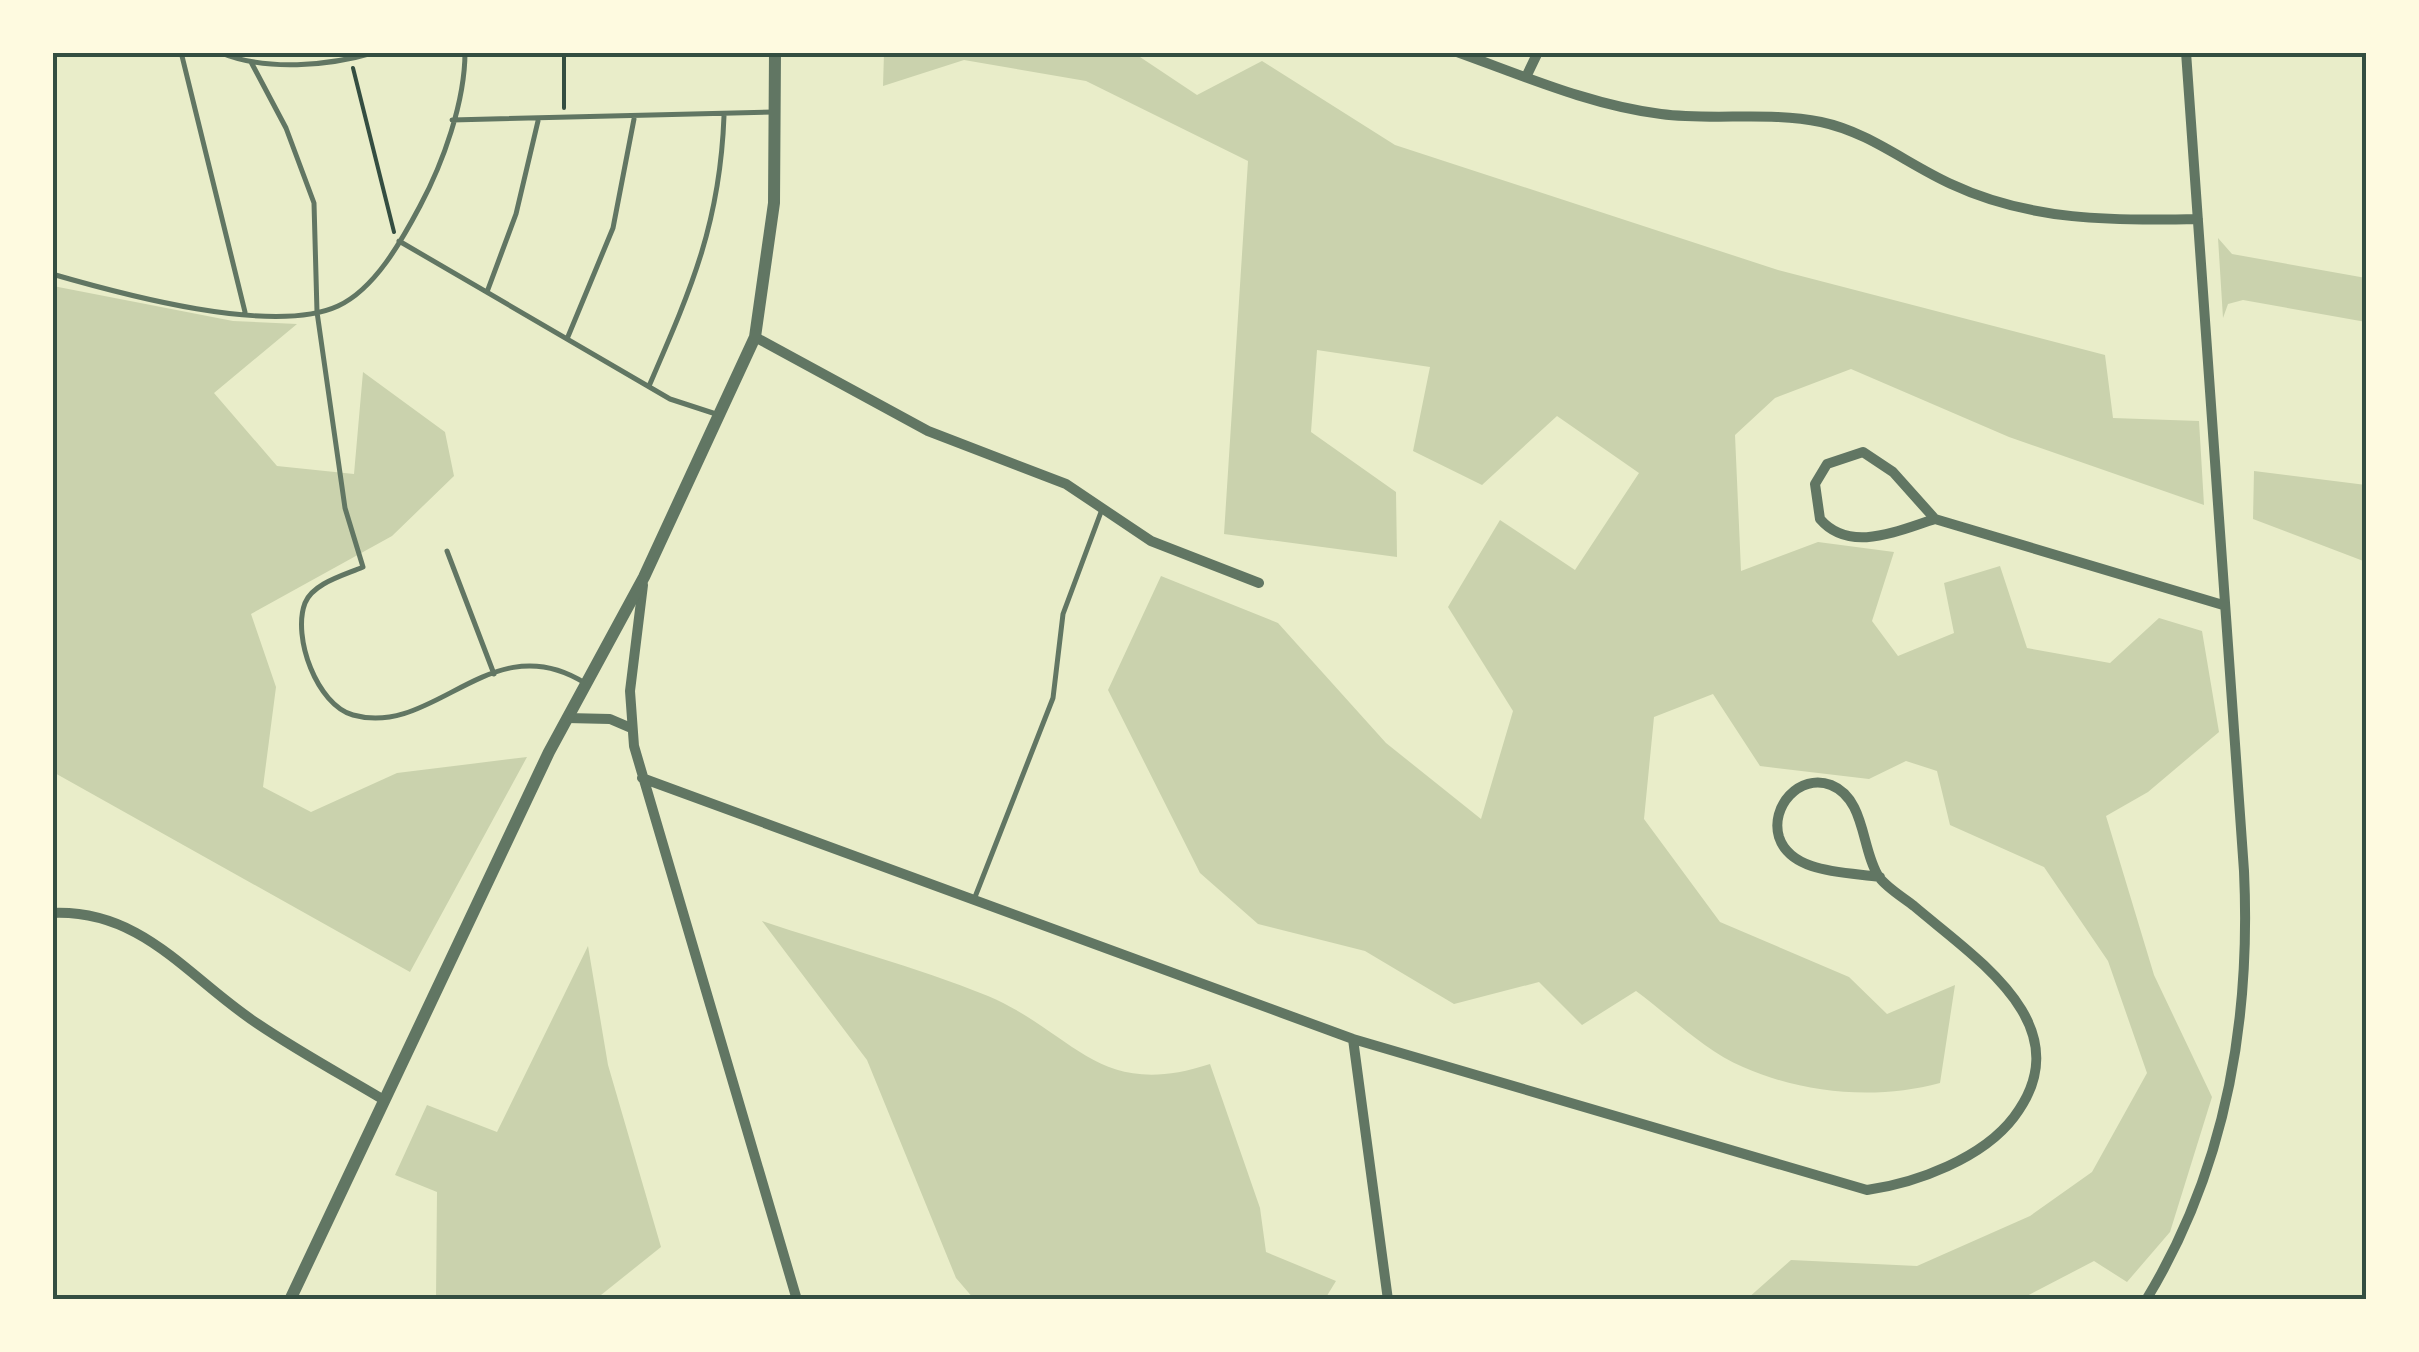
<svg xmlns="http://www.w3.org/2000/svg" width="2419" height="1352" font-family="Arial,sans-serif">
  <rect width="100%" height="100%" fill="#e9edc9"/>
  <!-- green -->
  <path fill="#cad2ad" d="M 884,53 L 1134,53 L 1197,95 L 1262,61 L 1395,145 L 1778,270 L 2105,355 L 2113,418 L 2199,421 L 2204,505 L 2009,437 L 1851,369 L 1775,398 L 1735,435 L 1741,571 L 1818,542 L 1894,552 L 1872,621 L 1898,656 L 1954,633 L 1944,583 L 2000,566 L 2027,648 L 2110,663 L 2159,618 L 2202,631 L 2219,732 L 2148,792 L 2106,816 L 2154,975 L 2212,1097 L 2170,1232 L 2127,1282 L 2094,1261 L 2021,1299 L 1747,1299 L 1791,1260 L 1917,1266 L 2030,1216 L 2092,1172 L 2147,1073 L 2108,961 L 2044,867 L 1950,825 L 1937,771 L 1906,761 L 1869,779 L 1760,766 L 1713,694 L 1654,717 L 1644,819 L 1720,922 L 1849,977 L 1887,1014 L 1955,985 L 1940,1083 C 1877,1100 1804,1094 1743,1067 C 1705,1051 1669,1015 1636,991 L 1582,1025 L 1539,982 L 1454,1004 L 1365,951 L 1258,924 L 1200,873 L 1108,690 L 1161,576 L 1278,623 L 1386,743 L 1481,819 L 1513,711 L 1448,607 L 1500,520 L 1575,570 L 1639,473 L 1557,416 L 1482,485 L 1413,451 L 1430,367 L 1317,350 L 1311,432 L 1396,492 L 1397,557 L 1224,534 L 1248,161 L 1086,81 L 964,60 L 883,86 Z
    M 2218,238 L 2232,254 L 2366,278 L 2366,322 L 2243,300 L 2228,304 L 2223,318 Z
    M 53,286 L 233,321 L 297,324 L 214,393 L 277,466 L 354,474 L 363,372 L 445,432 L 454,476 L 392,536 L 251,614 L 276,687 L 263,787 L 311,812 L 397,773 L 527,757 L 410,972 L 53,772 Z
    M 2254,471 L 2366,485 L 2366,562 L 2253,519 Z
    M 762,921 C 836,946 915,966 988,996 C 1075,1033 1098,1101 1210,1064 L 1260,1208 L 1266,1252 L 1336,1281 L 1325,1299 L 974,1299 L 956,1278 L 867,1060 Z
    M 588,946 L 608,1065 L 661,1247 L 596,1299 L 436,1299 L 437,1192 L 395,1175 L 427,1105 L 497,1132 Z"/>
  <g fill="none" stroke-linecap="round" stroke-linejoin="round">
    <!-- path -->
    <path stroke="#344e41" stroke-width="4" d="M 353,68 L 394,232
      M 564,108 L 564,52"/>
    <!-- service -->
    <path stroke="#617663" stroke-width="5" d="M 181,52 L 245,312
      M 219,52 C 265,72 329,66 376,52
      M 52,57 L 54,52
      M 251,62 L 286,128 L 314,203 L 317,312 L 345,508 L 363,567 C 345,575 313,583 305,603 C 292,637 317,705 353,715 C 435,738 491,624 585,683
      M 452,120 L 774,112
      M 399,241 L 670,399 L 716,414
      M 52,274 C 121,294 273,336 338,306 C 375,289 402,240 420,206 C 443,163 465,102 465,52
      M 487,292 L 516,214 L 538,121
      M 567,339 L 613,228 L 634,119
      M 649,386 C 691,289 720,224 724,116
      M 447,551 L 494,674
      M 975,897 L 1053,698 L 1063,614 L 1101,512"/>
    <!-- minor -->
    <path stroke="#617663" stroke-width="10" d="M 1457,52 C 1524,76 1590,105 1661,114 C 1714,121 1768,111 1821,122 C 1869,132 1907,164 1951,184 C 2030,221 2113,221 2198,219
      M 1526,77 L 1538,52
      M 755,337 L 928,431 L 1066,484 L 1151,541 L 1259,583
      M 1935,519 C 1899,530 1850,554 1820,519 L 1815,484 L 1827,464 L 1863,452 L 1893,472 L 1935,519 L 2223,605
      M 643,585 L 630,691 L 634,746 L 797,1300
      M 567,718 L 610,719 L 631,728
      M 642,778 L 1353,1039 L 1867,1190 C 1917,1183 1983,1158 2014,1117 C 2083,1026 1976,959 1914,906 C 1904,898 1887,888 1879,877 C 1861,850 1866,799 1831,785 C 1799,773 1770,807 1779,837 C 1791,874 1848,872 1880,877
      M 52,913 C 143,909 189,979 258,1024 C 298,1051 342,1075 384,1100
      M 1353,1039 L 1388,1300
      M 2146,1300 C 2226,1169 2251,1022 2244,871 L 2186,52"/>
    <!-- tertiary -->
    <path stroke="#617663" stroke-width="12" d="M 290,1300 L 549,752 L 644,577 L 755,337 L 774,203 L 775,52"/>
  </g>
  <!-- border -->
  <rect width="2419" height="1352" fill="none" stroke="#fefae0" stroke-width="110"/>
  <rect x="55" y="55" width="2309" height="1242" fill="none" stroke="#344e41" stroke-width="4"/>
</svg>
